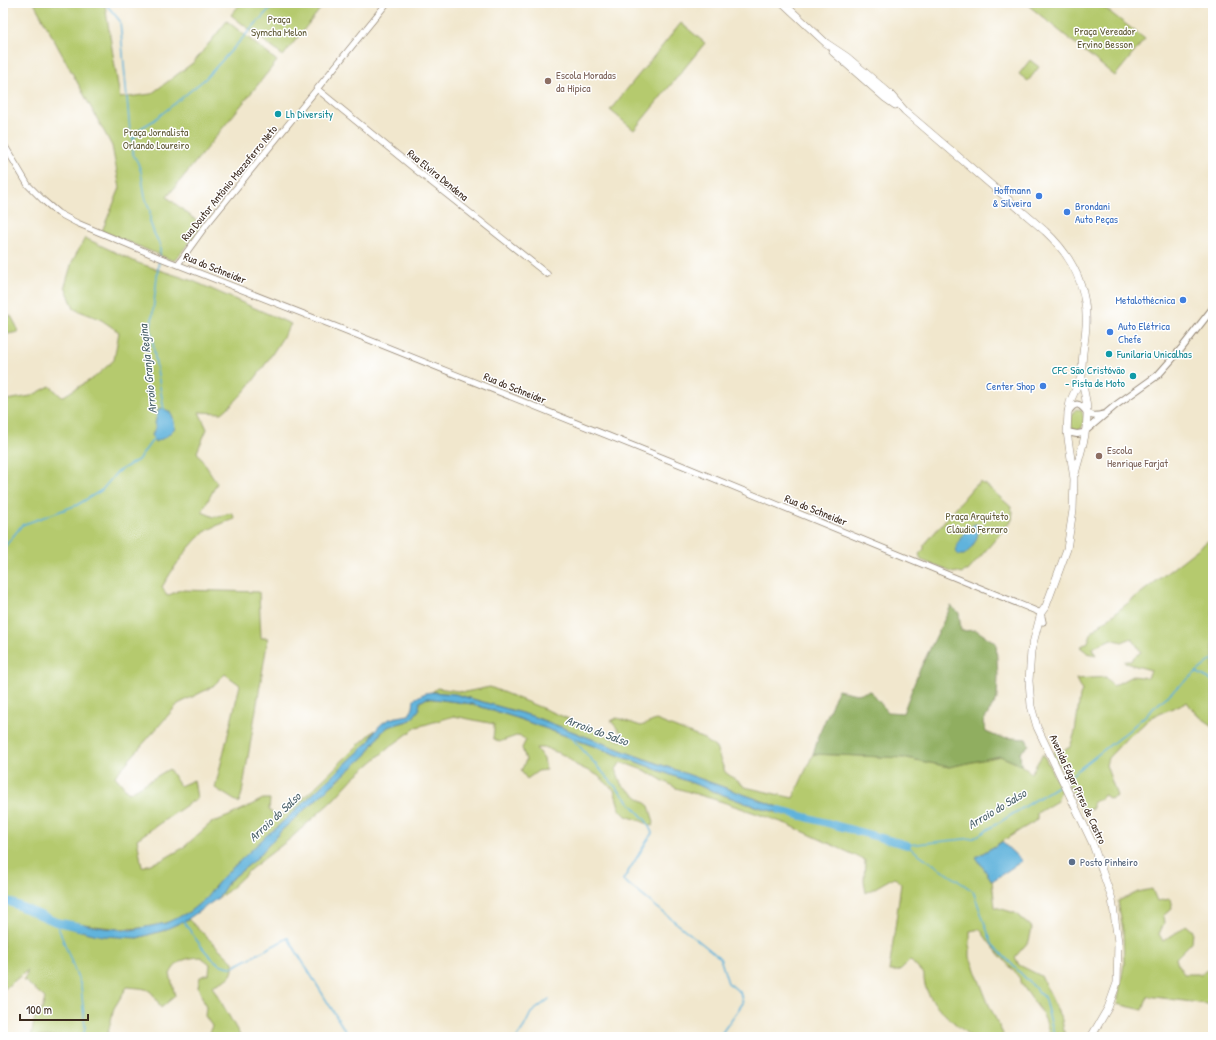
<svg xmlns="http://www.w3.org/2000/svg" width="1216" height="1040" font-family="'Patrick Hand',sans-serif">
  <rect width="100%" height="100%" fill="#fff"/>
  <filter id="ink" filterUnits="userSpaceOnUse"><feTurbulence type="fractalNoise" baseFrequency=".025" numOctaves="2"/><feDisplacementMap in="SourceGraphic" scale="8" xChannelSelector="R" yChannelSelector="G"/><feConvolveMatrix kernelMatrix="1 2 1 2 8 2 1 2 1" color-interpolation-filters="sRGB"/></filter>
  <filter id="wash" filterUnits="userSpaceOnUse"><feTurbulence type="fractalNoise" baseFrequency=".012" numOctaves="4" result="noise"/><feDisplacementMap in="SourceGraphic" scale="16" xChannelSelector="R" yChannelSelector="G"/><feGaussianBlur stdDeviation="0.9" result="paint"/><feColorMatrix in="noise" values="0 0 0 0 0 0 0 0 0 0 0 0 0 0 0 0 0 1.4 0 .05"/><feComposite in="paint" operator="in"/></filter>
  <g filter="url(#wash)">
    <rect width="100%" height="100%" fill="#f1e7cd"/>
    <!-- green -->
    <path fill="#b5ca6e" stroke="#787a46" d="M 34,3 L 103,3 L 105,5 L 120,98 L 151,94 L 194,62 L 227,21 L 277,61 L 167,197 L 203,226 L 174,261 L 102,231 L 120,188 L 112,146 Z
      M 241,3 L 325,3 L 283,56 L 231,15 Z
      M 1031,3 L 1098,3 L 1145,39 L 1115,76 L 1029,6 Z
      M 681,23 L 705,43 L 634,130 L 610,110 Z
      M 1030,60 L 1039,67 L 1028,81 L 1019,74 Z
      M 85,238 L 138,263 L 193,281 L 291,324 C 271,356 252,389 222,413 L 199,412 L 207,429 L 197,452 L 217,483 L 202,512 L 214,517 L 232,513 L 235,519 C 225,522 209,528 201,535 C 185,550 173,569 162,587 L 167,596 L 180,590 L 259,592 L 261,638 L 268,638 L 242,793 L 239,803 L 215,788 L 240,685 L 225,674 L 212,687 L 178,704 L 115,776 L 129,793 L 169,769 L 180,786 L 194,780 L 197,798 L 137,839 L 142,867 L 162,860 L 183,848 L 211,823 L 229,816 L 263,799 L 270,799 L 269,810 L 278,818 C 314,793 342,758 375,730 L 369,742 L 276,828 C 267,835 259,843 251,851 C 239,862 227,873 216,885 C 212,890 209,896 205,900 C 166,934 125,932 78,923 L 137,938 L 162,931 L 188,919 L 233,962 C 235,979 225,980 212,986 L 241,1037 L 207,1037 L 212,1026 L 205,1016 L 206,1007 L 198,987 L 200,977 L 209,974 L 210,964 L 201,957 C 186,958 177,960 170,974 L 175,996 L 161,1008 C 150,987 150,989 127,987 L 114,1008 L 107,1037 L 31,1037 L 35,1016 L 42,1010 L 45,998 L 24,980 L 28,970 L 3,990 L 3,399 L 6,400 L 31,396 L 50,386 L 62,397 L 95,377 L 114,360 L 119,332 L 100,319 L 74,309 L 65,286 L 72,262 Z
      M 3,315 L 11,316 L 16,325 L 18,332 L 3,335 Z
      M 1076,409 L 1081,410 C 1085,415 1085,428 1078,431 L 1073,429 C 1070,423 1071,413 1076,409 Z
      M 980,482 L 983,484 L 985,484 L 1011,507 L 1011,509 L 1013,511 L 1012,520 L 968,571 L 965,571 L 962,574 L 956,572 L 954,573 L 921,560 L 919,554 L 924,549 L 924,545 L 975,485 L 978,485 Z
      M 1213,537 L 1213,726 L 1196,714 L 1187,702 L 1149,718 L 1143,725 L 1126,739 L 1108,758 L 1106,765 L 1117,796 L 1110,799 L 1105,795 L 1093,803 L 1093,808 L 1082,812 L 1053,753 L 1057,750 L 1063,751 L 1070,747 L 1075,732 L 1080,696 L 1082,691 L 1076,679 L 1106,677 L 1113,686 L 1132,676 L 1148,678 L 1151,670 L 1125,663 L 1125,661 L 1131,661 L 1134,657 L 1141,652 L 1132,638 L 1122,642 L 1111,639 L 1092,648 L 1096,655 L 1088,653 L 1080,647 L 1088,642 L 1092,631 Z
      M 490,687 L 569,719 L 621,741 L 622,734 L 611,721 L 617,718 L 641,726 L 656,720 L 704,739 L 716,748 L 725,772 L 745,787 L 793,798 L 813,754 L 907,758 L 949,767 L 1000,756 L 1021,765 L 1031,773 L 1043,754 L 1061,790 L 1057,801 L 1037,813 L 1037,820 C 1016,832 997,845 977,857 L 992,881 L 995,907 L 1015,913 L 1032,928 L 1029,941 L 1015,957 L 1019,965 L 1041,976 L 1062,1020 L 1065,1037 L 1049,1037 C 1049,1017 1033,1002 1023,986 C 1021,982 1020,978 1017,975 C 1005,960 990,946 980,929 L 970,931 L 970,957 L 988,1003 L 1003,1034 L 1002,1037 L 971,1037 C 954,1022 922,1000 924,975 L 910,960 L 899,971 L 889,971 L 901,884 L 894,877 L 866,893 L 864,881 L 865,860 L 787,824 L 723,802 L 676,788 L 646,771 L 621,762 L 616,769 L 621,784 L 649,806 L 654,822 L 653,826 L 641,821 L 626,816 L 620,810 L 614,790 L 597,775 L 576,765 L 566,756 L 546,748 L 536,748 L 544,759 L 546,770 L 538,771 L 527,779 L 521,771 L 526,760 L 522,748 L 526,740 L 519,735 L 499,742 L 493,738 L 494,730 L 494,724 L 454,716 L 417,727 L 391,746 L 354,777 L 333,800 L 291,838 L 252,868 L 228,891 L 218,898 L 229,881 L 255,860 L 282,830 L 366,755 L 381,733 L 388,727 L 411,720 L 420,702 L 427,698 L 472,704 L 517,718 L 634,761 L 745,803 L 789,816 L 790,811 L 631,754 L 532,716 L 455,694 L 432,692 L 437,688 L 465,692 Z
      M 1152,889 L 1157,901 L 1170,899 L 1172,908 L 1163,916 L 1164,923 L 1159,934 L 1163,941 L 1179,931 L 1186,925 L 1193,931 L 1192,942 L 1176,958 L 1178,965 L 1184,974 L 1201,974 L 1213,966 L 1213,1005 L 1148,996 L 1143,1010 L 1117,1004 L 1124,964 L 1123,930 L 1118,901 L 1138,892 Z"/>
    <!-- forest -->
    <path fill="#90ae61" stroke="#666c40" d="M 951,606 L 959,613 L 961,631 L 976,630 L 996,643 L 998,676 L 997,699 L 983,722 L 986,732 L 998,737 L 1026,739 L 1029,745 L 1020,753 L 1021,765 L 1000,756 L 949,767 L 907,758 L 813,754 L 821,730 L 838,690 L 857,694 L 870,691 L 888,712 L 903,713 L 919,671 Z"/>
    <!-- water -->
    <path fill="#61b3dc" stroke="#4e6e7d" d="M 159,408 C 173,410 173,416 175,428 L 166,437 L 155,442 L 152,435 L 156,426 L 155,423 Z
      M 975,524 L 977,524 C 982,534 972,549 964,555 L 959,555 L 956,552 C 957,541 965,529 975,524 Z
      M 432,692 L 455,694 L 532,716 L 631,754 L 790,811 L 789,816 L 745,803 L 634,761 L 517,718 L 472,704 L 427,698 L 420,702 L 419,710 L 411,720 L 388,727 L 381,733 L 366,755 L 282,830 L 255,860 L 229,881 L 218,898 L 188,919 L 162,931 L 137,938 L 102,936 L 68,928 L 72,923 L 78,923 L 104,928 L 131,930 L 166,923 L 189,912 L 206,898 L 213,889 L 223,877 L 267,835 L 276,828 L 369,742 C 380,721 386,718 409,715 L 413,708 L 414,699 L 425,693 Z
      M 1002,842 L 1022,861 L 992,881 L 976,857 Z"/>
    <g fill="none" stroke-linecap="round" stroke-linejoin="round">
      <!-- stream -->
      <path stroke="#61b3dc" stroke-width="1.5" d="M 105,3 L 120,21 L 130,131 L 133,139
        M 160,256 L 160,245 L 154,233 L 150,222 L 150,211 L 145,197 L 141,172 L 138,163 L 133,154 L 133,140 L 141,128 L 153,121 L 205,79 L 275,3
        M 159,260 L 151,328 L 155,358 L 164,410
        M 3,549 L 22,525 L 77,505 L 102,490 L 117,472 L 138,460 L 154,438
        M 1196,672 L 1213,681
        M 573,739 L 647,822 L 652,833 L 623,880 L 720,958 L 728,983 L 740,992 L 743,1003 L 719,1037
        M 1065,780 L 1128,731 L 1174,690 L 1213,659
        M 907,845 L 974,838 L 1061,784
        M 907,846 L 973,891 L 992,944 L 1044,997 L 1055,1037
        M 183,920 C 190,931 207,956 218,963 C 223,966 227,967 233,967 L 288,938 L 349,1037
        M 56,922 L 81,986 L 85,1027 L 83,1037
        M 517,1037 L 524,1027 L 531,1013 L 549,999"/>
      <!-- river -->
      <path stroke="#61b3dc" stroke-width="8" d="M 780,810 L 907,845
        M 3,899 L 56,922 L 81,927"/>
    </g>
  </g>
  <g filter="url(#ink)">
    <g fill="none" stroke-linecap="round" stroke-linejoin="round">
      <!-- tertiary casing -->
      <g stroke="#968876" stroke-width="7">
        <path id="tertiary" d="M 317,89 L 416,170 L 547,274
          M 3,143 L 28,185 L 44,201 L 58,213 L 77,223 L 158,257 L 342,329 L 681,465 L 1041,613 L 1043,622
          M 178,264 L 207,224 L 387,3"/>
      </g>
      <!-- secondary casing -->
      <g stroke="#968876" stroke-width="8">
        <path id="secondary" d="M 1068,412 C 1079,395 1084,412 1091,415 C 1095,417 1101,415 1105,414
          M 1067,432 L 1077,434 L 1083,433 L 1116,405 L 1158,375 L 1181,349 L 1213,308"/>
      </g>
      <!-- primary casing -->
      <g stroke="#968876" stroke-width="8">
        <path id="primary" d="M 783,3 L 826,43 L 847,57 L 889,93 L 905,111 L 1045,231 C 1073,257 1088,287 1086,326 C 1085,342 1081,359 1082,375 C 1082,387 1087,399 1087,411 C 1088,432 1080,454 1075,474
          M 833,52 L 885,98 L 895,105
          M 1082,375 L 1070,402 L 1068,412 L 1067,432 L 1074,479 L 1073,510 L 1067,549 L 1046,606 L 1041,613 L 1031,651 L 1029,681 L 1031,706 L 1037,727 L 1092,842 L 1112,899 L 1118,942 L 1117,983 L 1108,1008 L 1091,1037"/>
      </g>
      <!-- tertiary -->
      <use href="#tertiary" stroke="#fff" stroke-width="5.5"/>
      <!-- secondary -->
      <use href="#secondary" stroke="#fff" stroke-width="6"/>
      <!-- primary -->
      <use href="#primary" stroke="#fff" stroke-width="7"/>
    </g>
  </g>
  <!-- markers -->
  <g fill="#8d6e63" stroke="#fff" stroke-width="1.5">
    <circle cx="548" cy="81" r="4"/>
    <circle cx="1099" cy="456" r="4"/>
  </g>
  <g fill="#0f9aa8" stroke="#fff" stroke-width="1.5">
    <circle cx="278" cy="114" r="4"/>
    <circle cx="1109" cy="354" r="4"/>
    <circle cx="1133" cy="376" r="4"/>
  </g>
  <g fill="#3f7fe0" stroke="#fff" stroke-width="1.5">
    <circle cx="1039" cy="196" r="4"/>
    <circle cx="1067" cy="212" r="4"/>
    <circle cx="1183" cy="300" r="4"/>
    <circle cx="1110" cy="332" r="4"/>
    <circle cx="1043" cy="386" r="4"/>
  </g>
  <circle fill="#5c6f8a" stroke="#fff" stroke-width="1.5" cx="1072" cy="862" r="4"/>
  <g text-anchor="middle" stroke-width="3" stroke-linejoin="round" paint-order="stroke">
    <!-- park labels -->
    <g font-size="11" fill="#605a36" stroke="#fff">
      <text x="279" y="23">Praça<tspan x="279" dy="13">Symcha Melon</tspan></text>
      <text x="1105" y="35">Praça Vereador<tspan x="1105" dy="13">Ervino Besson</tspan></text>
      <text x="156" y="136">Praça Jornalista<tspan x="156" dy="13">Orlando Loureiro</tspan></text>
      <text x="977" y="520">Praça Arquiteto<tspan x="977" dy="13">Cláudio Ferraro</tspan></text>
    </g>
    <!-- education labels -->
    <g font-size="11" fill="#785e54" stroke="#fff" text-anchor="start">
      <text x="556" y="79">Escola Moradas<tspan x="556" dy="13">da Hípica</tspan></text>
      <text x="1107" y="454">Escola<tspan x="1107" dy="13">Henrique Farjat</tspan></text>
    </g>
    <!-- culture labels -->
    <g font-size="11" fill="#0d838f" stroke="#fff" text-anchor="start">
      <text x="286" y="118">Lh Diversity</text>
      <text x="1117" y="358">Funilaria Unicalhas</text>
      <text x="1125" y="374" text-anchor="end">CFC São Cristóvão<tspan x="1125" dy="13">- Pista de Moto</tspan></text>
    </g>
    <!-- street labels -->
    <g font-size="11" fill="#3b2a1e" stroke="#fff">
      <text transform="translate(438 175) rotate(39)" y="4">Rua Elvira Dendena</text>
      <text transform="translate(229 183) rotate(-51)" y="4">Rua Doutor Antônio Mazzaferro Neto</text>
      <text transform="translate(215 268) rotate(22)" y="4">Rua do Schneider</text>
      <text transform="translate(515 388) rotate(22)" y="4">Rua do Schneider</text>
      <text transform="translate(816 510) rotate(22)" y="4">Rua do Schneider</text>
      <text transform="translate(1078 789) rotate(65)" y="4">Avenida Edgar Pires de Castro</text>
    </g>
    <!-- shop labels -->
    <g font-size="11" fill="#366cbe" stroke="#fff" text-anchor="end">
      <text x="1031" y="194">Hoffmann<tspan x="1031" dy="13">&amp; Silveira</tspan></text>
      <text x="1075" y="210" text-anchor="start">Brondani<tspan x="1075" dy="13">Auto Peças</tspan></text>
      <text x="1175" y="304">Metalothécnica</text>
      <text x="1118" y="330" text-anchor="start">Auto Elétrica<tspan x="1118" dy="13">Chefe</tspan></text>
      <text x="1035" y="390">Center Shop</text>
    </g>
    <!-- service labels -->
    <g font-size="11" fill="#4e5e75" stroke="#fff" text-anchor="start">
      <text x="1080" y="866">Posto Pinheiro</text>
    </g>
    <!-- water labels -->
    <g font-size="12" font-style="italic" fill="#4a616a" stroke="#fff">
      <text transform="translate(148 369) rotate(-96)" y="4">Arroio Granja Regina</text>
      <text transform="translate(597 731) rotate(20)" y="4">Arroio do Salso</text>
      <text transform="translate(997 809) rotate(-31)" y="4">Arroio do Salso</text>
      <text transform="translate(275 817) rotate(-43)" y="4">Arroio do Salso</text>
    </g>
  </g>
  <!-- margin -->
  <rect width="1216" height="1040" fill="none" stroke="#fff" stroke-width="16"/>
  <!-- scale -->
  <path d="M20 1014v6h68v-6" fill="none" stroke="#3b2a1e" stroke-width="2"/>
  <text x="26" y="1014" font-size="12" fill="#3b2a1e" stroke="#ffffff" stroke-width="3" paint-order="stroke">100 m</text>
</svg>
